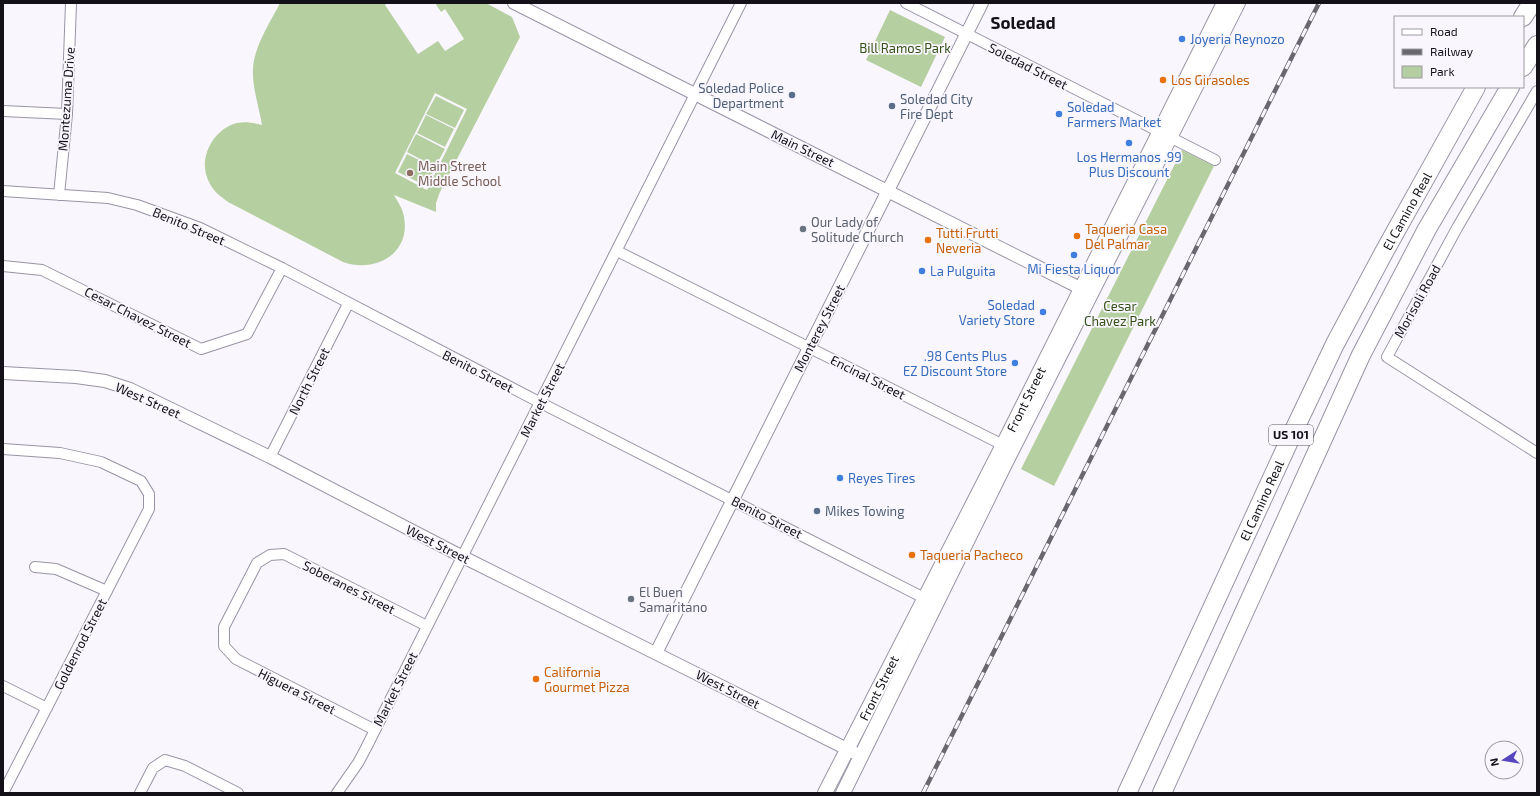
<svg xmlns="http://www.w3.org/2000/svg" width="1540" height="796" font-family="'Exo 2',sans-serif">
  <rect width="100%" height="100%" fill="#f9f6fe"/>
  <!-- green -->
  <path fill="#b5cfa1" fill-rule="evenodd" d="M 280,3 L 387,3 L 385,5 L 418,54 L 438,41 L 445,51 L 464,39 L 445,9 L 441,12 L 435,3 L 486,3 L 512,17 L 520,37 L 440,192 L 436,203 L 436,212 L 394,195 C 398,202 403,209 404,217 C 411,255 374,273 343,262 L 228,202 C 220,196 213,191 209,182 C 197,159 213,129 237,123 C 246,121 254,123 262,125 C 259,107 252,87 253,69 C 254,46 270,23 280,3 ZM 435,93 L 467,109 L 427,190 L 395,173 Z
    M 890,10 L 945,37 L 921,87 L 866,60 Z
    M 436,96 L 464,110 L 455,128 L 426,114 Z
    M 426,115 L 454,129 L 445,147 L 417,133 Z
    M 416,134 L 445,149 L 435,167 L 407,152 Z
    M 1182,150 L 1214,166 L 1054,486 L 1021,469 Z
    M 407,154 L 435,168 L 426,186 L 398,172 Z"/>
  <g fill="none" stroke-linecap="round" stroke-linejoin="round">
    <!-- minor casing -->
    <g stroke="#9994a5" stroke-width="12">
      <path id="minor" d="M 906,3 L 1215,160
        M 1537,91 L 1457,228 L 1387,357 L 1537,453
        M 3,111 L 67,114
        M 3,191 L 108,198 L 137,205 L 200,228 L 282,268 L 541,403 L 930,601
        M 59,195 L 67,114 L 71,3
        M 617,251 L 1009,448
        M 3,266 L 42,270 L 201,349 L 247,334 L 282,268
        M 3,449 L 60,453 L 101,462 L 141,481 L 149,494 L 149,509 L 3,793
        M 270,457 L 348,304
        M 35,567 L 56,569 L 107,591
        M 3,686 L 47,708
        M 375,730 L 236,659 L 224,646 L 224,627 L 257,563 L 270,555 L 284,554 L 427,626
        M 140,793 L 153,768 L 165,760 L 185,766 L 238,793
        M 337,793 L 358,763 L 366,748 L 741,3"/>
    </g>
    <!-- tertiary casing -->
    <g stroke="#9994a5" stroke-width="14">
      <path id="tertiary" d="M 514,3 L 1088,292
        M 3,373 L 76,377 L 105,381 L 130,389 L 270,457 L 463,557 L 861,756
        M 656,653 L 982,3"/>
    </g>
    <!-- secondary casing -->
    <g stroke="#9994a5" stroke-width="16">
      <g id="secondary">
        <path id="s1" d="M 825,793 L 1003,445 L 1224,3"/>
        <path d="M 843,793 L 1005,464 L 1238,3"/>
      </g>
    </g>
    <!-- motorway casing -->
    <g stroke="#9994a5" stroke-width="20">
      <g id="motorway">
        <path d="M 1523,17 L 1532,3"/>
        <path d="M 1523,67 L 1537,45"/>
        <path id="s2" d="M 1127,793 L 1296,426 L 1335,344 L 1383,254 L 1476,87"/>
        <path d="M 1162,793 L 1361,355 L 1427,229 L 1510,87"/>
      </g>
    </g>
    <!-- minor -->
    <use href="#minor" stroke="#fff" stroke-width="10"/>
    <!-- tertiary -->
    <use href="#tertiary" stroke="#fff" stroke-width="12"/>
    <!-- secondary -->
    <use href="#secondary" stroke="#fff" stroke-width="14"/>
    <!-- motorway -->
    <use href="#motorway" stroke="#fff" stroke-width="18"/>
    <!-- rail casing -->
    <g stroke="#6a686f" stroke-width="4.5">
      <path id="rail" d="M 923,793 L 1319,3"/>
    </g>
    <!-- rail -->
    <use href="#rail" stroke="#f9f6fe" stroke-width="3" stroke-dasharray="9" stroke-linecap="butt"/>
  </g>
  <!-- markers -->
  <g fill="#3f7fe0" stroke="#f9f6fe" stroke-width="1.5">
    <circle cx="1182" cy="39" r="4"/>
    <circle cx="1059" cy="114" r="4"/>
    <circle cx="1129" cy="143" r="4"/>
    <circle cx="1074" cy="255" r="4"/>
    <circle cx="922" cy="271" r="4"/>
    <circle cx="1043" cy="312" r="4"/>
    <circle cx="1015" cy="363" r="4"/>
    <circle cx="840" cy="478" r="4"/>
  </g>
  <g fill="#e8710a" stroke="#f9f6fe" stroke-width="1.5">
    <circle cx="1163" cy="80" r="4"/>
    <circle cx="1077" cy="236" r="4"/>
    <circle cx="928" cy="240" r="4"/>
    <circle cx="912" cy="555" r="4"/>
    <circle cx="536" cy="679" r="4"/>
  </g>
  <g fill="#5c6f8a" stroke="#f9f6fe" stroke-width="1.5">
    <circle cx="792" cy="95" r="4"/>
    <circle cx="892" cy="106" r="4"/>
    <circle cx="817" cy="511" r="4"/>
  </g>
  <circle fill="#8d6e63" stroke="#f9f6fe" stroke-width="1.5" cx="410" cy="173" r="4"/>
  <g fill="#6b7280" stroke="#f9f6fe" stroke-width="1.5">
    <circle cx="803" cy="229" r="4"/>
    <circle cx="631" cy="599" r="4"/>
  </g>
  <g text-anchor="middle" stroke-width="3.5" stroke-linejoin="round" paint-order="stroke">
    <!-- shield labels -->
    <rect fill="#f9f6fe" stroke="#59565d" stroke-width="1" x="1269" y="425" width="44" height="20" rx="3"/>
    <g font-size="12" font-weight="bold" fill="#141218">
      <text x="1291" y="439">US 101</text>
    </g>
    <!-- shop labels -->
    <g font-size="13" fill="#366cbe" stroke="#f9f6fe" text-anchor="start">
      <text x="1190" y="44">Joyeria Reynozo</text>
      <text x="1067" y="112">Soledad<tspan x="1067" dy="15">Farmers Market</tspan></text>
      <text x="1129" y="162" text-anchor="middle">Los Hermanos .99<tspan x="1129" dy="15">Plus Discount</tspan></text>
      <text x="1074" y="274" text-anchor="middle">Mi Fiesta Liquor</text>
      <text x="930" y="276">La Pulguita</text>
      <text x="1035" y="310" text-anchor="end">Soledad<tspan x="1035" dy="15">Variety Store</tspan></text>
      <text x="1007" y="361" text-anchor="end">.98 Cents Plus<tspan x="1007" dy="15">EZ Discount Store</tspan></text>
      <text x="848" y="483">Reyes Tires</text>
    </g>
    <!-- park labels -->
    <g font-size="13" fill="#345117" stroke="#f9f6fe">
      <text x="905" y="53">Bill Ramos Park</text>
      <text x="1120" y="311">Cesar<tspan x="1120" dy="15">Chavez Park</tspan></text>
    </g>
    <!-- street labels -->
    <g font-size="13" fill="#141218" stroke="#f9f6fe">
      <text transform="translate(1028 66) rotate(27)" y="5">Soledad Street</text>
      <text transform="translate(66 99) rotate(-86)" y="5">Montezuma Drive</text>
      <text transform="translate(803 148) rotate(26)" y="5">Main Street</text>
      <text dy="5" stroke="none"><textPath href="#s2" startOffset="646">El Camino Real</textPath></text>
      <text transform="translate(189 226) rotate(23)" y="5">Benito Street</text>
      <text transform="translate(1417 301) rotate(-61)" y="5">Morisoli Road</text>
      <text transform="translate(138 317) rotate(27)" y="5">Cesar Chavez Street</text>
      <text transform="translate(819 328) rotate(-63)" y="5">Monterey Street</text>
      <text transform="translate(478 371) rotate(27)" y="5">Benito Street</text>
      <text transform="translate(868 377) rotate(27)" y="5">Encinal Street</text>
      <text transform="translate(309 381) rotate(-63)" y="5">North Street</text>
      <text dy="5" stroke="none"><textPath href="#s1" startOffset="442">Front Street</textPath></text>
      <text transform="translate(148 400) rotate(24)" y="5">West Street</text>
      <text transform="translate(542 400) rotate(-63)" y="5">Market Street</text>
      <text dy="5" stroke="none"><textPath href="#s2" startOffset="322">El Camino Real</textPath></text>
      <text transform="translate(767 517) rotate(27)" y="5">Benito Street</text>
      <text transform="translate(438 544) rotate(27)" y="5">West Street</text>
      <text transform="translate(349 587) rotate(27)" y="5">Soberanes Street</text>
      <text transform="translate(80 644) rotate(-63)" y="5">Goldenrod Street</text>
      <text dy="5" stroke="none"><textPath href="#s1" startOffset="118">Front Street</textPath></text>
      <text transform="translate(395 689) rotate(-63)" y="5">Market Street</text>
      <text transform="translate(728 689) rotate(27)" y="5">West Street</text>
      <text transform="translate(297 691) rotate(27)" y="5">Higuera Street</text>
    </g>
    <!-- food labels -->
    <g font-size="13" fill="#c56008" stroke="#f9f6fe" text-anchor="start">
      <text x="1171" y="85">Los Girasoles</text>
      <text x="1085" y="234">Taqueria Casa<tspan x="1085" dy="15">Del Palmar</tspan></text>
      <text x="936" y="238">Tutti Frutti<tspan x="936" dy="15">Neveria</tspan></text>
      <text x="920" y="560">Taqueria Pacheco</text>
      <text x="544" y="677">California<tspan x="544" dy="15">Gourmet Pizza</tspan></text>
    </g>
    <!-- service labels -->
    <g font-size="13" fill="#4e5e75" stroke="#f9f6fe" text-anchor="start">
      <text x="784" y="93" text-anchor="end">Soledad Police<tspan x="784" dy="15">Department</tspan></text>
      <text x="900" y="104">Soledad City<tspan x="900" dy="15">Fire Dept</tspan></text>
      <text x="825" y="516">Mikes Towing</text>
    </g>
    <!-- education labels -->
    <g font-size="13" fill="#785e54" stroke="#f9f6fe" text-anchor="start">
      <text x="418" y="171">Main Street<tspan x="418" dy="15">Middle School</tspan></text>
    </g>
    <!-- worship labels -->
    <g font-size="13" fill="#5b616d" stroke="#f9f6fe" text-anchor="start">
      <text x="811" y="227">Our Lady of<tspan x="811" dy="15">Solitude Church</tspan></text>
      <text x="639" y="597">El Buen<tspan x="639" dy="15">Samaritano</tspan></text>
    </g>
    <!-- district labels -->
    <g font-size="17" font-weight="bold" fill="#141218" stroke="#f9f6fe">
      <text x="1023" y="29">Soledad</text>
    </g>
  </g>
  <!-- border -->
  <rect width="1540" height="796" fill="none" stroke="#141218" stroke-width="8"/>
  <!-- legend -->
  <rect x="1394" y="16" width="130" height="72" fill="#f9f6fe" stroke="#9d9ba2"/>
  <rect x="1402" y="29" width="20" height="6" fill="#ffffff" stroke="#9d9ba2"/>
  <text x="1430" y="36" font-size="12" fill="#141218">Road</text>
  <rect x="1402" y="49" width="20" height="6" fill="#6a686f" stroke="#9d9ba2"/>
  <text x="1430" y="56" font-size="12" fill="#141218">Railway</text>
  <rect x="1402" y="66" width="20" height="12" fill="#b5cfa1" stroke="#9d9ba2"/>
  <text x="1430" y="76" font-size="12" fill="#141218">Park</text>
  <!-- north arrow -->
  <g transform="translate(1504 760) rotate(258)"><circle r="19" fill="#f9f6fe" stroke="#9d9ba2"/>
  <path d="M0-3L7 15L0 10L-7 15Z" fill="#5747bf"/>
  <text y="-6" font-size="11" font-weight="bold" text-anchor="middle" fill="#141218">N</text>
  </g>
</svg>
